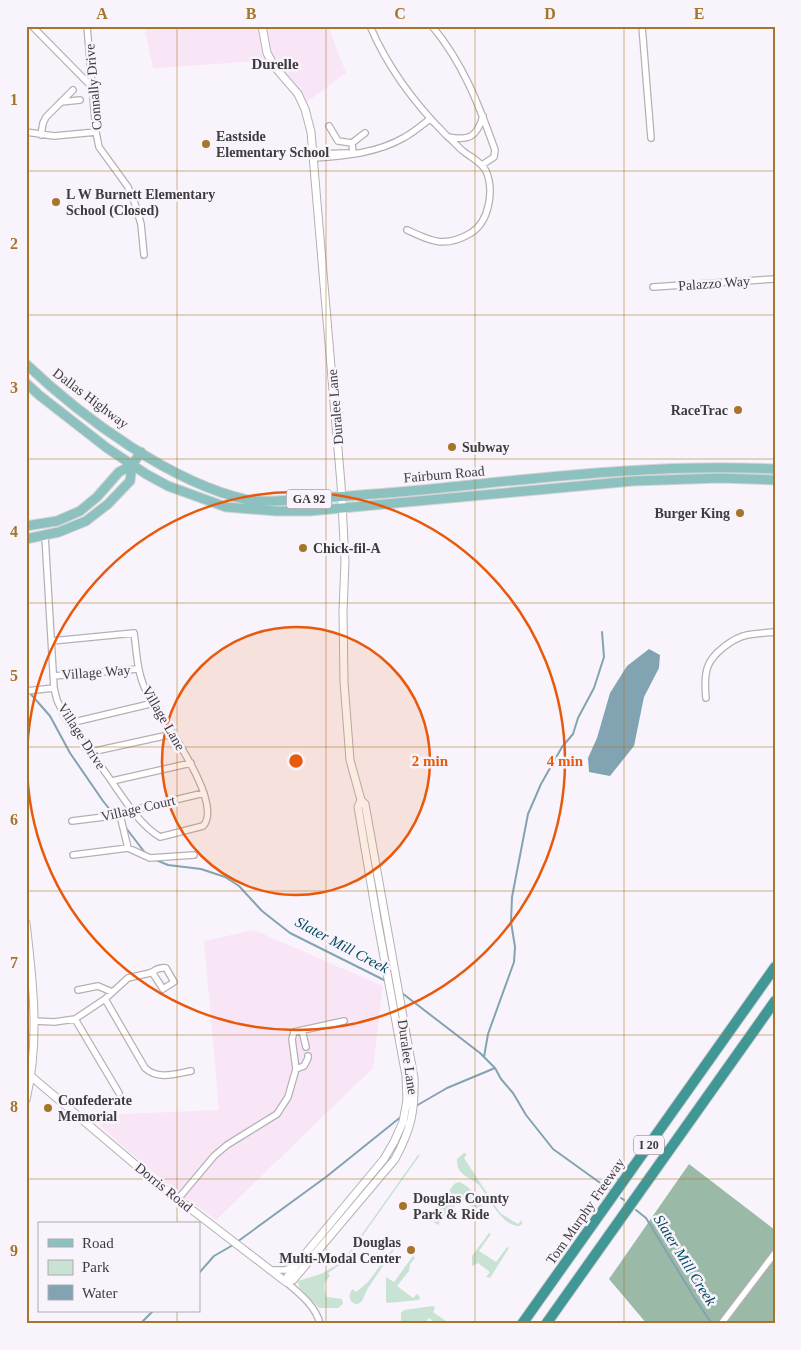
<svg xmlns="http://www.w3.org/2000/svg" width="801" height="1350" font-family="Georgia,serif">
  <rect width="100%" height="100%" fill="#f9f4fb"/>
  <!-- commercial -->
  <path fill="#f8e6f7" d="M 144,26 L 328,26 L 346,73 L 304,104 L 274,60 L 155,68 L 153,67 Z
    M 254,930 L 383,986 L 373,1068 L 216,1220 L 175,1190 L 121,1145 L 100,1125 L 99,1115 L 219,1110 L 204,941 Z"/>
  <!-- green -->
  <path fill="#c8e2d3" d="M 464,1153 L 467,1154 L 464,1158 L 500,1213 L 518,1224 L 522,1220 L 522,1224 L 519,1226 C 500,1225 490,1198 479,1185 C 473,1179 464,1177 460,1171 C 457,1167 457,1163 457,1159 Z
    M 418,1155 L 420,1155 L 344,1262 L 328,1273 L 330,1276 C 323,1283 323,1288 327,1297 L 342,1299 L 343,1304 L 338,1308 L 319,1308 L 299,1287 L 298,1281 L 321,1274 L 343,1261 Z
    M 459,1182 C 473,1187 480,1202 488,1214 L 488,1219 L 483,1222 L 485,1216 L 460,1199 L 454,1207 L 448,1210 L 438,1225 L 429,1219 L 454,1184 Z
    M 489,1233 L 491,1234 L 479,1251 L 496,1262 L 507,1247 L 509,1248 L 490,1278 L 486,1277 L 490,1272 L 478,1263 L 472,1266 L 472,1256 Z
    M 393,1240 L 398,1244 L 368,1288 L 362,1301 L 358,1304 C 349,1304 347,1294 353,1289 L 356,1292 L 368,1282 L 396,1244 Z
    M 413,1256 L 415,1258 L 410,1264 L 409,1271 L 397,1286 L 413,1298 L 417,1294 L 420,1297 L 419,1300 L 388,1303 L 386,1302 L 386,1277 L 394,1282 Z
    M 433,1306 L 435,1308 L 433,1312 L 450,1324 L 437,1324 L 429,1318 L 424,1324 L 405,1324 L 401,1321 L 401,1313 L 404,1310 Z"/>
  <!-- forest -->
  <path fill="#9ab9a7" d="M 689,1164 L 775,1230 L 775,1324 L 647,1324 L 609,1279 Z"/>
  <!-- water -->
  <path fill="#82a3b2" d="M 649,649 L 660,655 L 659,668 L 644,697 L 634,746 L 610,776 L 589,772 L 588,758 L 597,738 L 610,693 L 627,666 Z"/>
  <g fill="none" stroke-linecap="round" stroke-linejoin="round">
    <!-- stream -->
    <path stroke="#82a3b2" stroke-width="2" d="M 29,692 L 50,716 L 70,753 L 103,801 L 119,821
      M 126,828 L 146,854
      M 156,860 L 168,865 L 201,869 L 225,877 L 239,886 L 262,911 L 290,933 L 386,981
      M 402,993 L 480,1053 L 495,1068 L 501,1079 L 513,1093 L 526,1115 L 553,1149 L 610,1190
      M 484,1057 L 488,1034 L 514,962 L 515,947 L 511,922 L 512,897 L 528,814 L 541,784 L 562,747 L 573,734 L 578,718 L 594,688 L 604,657 L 602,632
      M 416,1106 L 447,1088 L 495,1068
      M 621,1198 L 624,1200
      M 636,1210 L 646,1218 L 694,1297 L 712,1324
      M 237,1242 L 326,1177 L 402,1116
      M 199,1273 L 214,1256 L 233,1245
      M 140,1324 L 153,1311"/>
    <!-- minor casing -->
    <g stroke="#b5b0b7" stroke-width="8">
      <path id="minor" d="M 32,26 L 92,87
        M 87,26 L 96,132 L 99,147 L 128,187 L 135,204 L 141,224 L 144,255
        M 370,26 C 388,68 414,103 446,135 C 452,140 457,146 463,151 C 470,157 481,161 486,171 C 494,189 490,221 471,233 C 445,248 433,242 407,230
        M 432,26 C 463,63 479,105 495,150 L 494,157 L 482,165
        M 642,26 L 651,138
        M 61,102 L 80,100
        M 329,126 L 338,141 L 352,143
        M 26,132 L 54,136 L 96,132
        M 41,135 L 43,123 L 46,117 L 73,90
        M 448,137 C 469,141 477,137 483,116
        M 353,153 L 352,143 L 365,133
        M 314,154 L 348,153
        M 314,158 C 345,156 378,153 405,137 C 414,132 422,125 430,119
        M 653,287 L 775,279
        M 45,536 L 54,688 L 57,700 L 64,715 C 77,735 92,753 105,772 C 121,794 137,823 160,837 L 203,826 C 225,803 162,719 149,696 C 137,677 137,654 134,633 L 52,641
        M 53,676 L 138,669
        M 26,691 L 54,688
        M 706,698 C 705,688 704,676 708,666 C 713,653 733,638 747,635 C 756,633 766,633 775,632
        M 70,723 L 154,703
        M 91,752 L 173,734
        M 112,781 L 191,763
        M 120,815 L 128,848
        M 72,821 L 120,815 L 133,810 L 204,793
        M 73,855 L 128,848 L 150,858 L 194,855
        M 78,990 L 98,986 L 112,992
        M 105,999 L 145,1068 C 158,1080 175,1074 191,1071
        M 75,1019 L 119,1093
        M 35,1021 L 54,1022 L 75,1019 L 105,999 L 128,978 L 150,973 C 156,970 159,967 166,968 L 174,982 L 163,989 L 152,972
        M 302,1030 L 306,1047
        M 296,1069 L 304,1066 L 308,1058 L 308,1056
        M 178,1199 L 214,1156 L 227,1145 L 277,1114 L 288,1097 L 296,1069 L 292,1039 L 294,1032 L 344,1021
        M 270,1270 L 285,1270 L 294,1266
        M 286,1282 C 299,1293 316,1306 320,1324
        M 721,1324 L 775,1253"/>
    </g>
    <!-- tertiary casing -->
    <g stroke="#b5b0b7" stroke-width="9">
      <path id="tertiary" d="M 262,26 L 267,53 L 274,66 L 298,94 L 305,109 L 311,132 L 341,484 L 345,561 L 343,612 L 344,682 L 350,760 L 361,800 L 365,804 L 414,1078 C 415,1112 411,1129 395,1159 L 293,1280 L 286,1282
        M 26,923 C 33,982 40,1041 26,1100
        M 26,1072 L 157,1183 L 286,1282
        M 286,1282 L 288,1276 L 296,1265 L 384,1159 L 394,1142 L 403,1122 L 407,1100 L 406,1076 L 377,919 L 358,807 L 361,800"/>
    </g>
    <!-- primary casing -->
    <g stroke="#d5d4d5" stroke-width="11">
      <path id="primary" d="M 26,364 C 83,418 171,483 248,500 C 266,503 286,500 304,499 C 339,497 375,494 410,491 C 532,479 653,463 775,469
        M 26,383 L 39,395 L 107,448 L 146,474 L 168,486 L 226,507 L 276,511 L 310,511 L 633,481 L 720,478 L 775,480
        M 26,526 L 57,521 L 80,511 L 97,497 L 119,472 L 132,465 L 141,452
        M 26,539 L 59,532 L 86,521 L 108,504 L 130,481 L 132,465"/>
    </g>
    <!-- motorway casing -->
    <g stroke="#d5d4d5" stroke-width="12">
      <path id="motorway" d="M 522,1324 L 775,967
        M 546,1324 L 775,1001"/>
    </g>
    <!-- minor -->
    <use href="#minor" stroke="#fff" stroke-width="5.5"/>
    <!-- tertiary -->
    <use href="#tertiary" stroke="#fff" stroke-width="7"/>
    <!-- primary -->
    <use href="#primary" stroke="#8dc1c0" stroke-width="9"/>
    <!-- motorway -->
    <use href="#motorway" stroke="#419796" stroke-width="10"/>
  </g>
  <!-- grid -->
  <path fill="none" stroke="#a5752a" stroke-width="1" stroke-opacity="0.55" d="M 177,26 L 177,1224M 326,26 L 326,1324M 475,26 L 475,1324M 624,26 L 624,1324M 26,171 L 775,171M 26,315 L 775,315M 26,459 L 775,459M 26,603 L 775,603M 26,747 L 775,747M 26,891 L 775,891M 26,1035 L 775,1035M 26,1179 L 775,1179M 177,1311 L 177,1324"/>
  <!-- distance rings -->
  <circle cx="296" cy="761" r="134" fill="#e8590c" fill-opacity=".12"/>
  <g fill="none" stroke="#e8590c" stroke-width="2.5">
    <circle cx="296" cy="761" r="134"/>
    <circle cx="296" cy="761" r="269"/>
  </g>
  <!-- markers -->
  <g fill="#a5752a" stroke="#f9f4fb" stroke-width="2">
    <circle cx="206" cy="144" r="5"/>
    <circle cx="56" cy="202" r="5"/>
    <circle cx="738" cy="410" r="5"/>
    <circle cx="452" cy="447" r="5"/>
    <circle cx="740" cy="513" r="5"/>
    <circle cx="303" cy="548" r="5"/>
    <circle cx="48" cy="1108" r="5"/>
    <circle cx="403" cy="1206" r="5"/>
    <circle cx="411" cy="1250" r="5"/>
  </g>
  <g text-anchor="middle" stroke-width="5" stroke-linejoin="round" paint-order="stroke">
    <!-- shield labels -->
    <g fill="#f9f4fb" stroke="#767377" stroke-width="1">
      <rect x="286.5" y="489.5" width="45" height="19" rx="4"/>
      <rect x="634" y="1135.5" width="30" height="19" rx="4"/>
    </g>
    <g font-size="12" font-weight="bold" fill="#3e3c3f">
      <text x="309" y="503">GA 92</text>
      <text x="649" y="1149">I 20</text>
    </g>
    <!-- street labels -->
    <g font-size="14" fill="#3e3c3f" stroke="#f9f4fb">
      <text transform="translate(93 87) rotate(-95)" y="5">Connally Drive</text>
      <text transform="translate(714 283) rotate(-4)" y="5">Palazzo Way</text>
      <text transform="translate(91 398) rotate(37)" y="5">Dallas Highway</text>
      <text transform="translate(335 407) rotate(-95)" y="5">Duralee Lane</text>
      <text transform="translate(444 474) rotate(-5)" y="5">Fairburn Road</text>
      <text transform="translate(96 672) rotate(-4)" y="5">Village Way</text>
      <text transform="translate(164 718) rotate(60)" y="5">Village Lane</text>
      <text transform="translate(82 736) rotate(57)" y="5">Village Drive</text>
      <text transform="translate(138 808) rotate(-13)" y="5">Village Court</text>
      <text transform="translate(408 1057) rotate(82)" y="5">Duralee Lane</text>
      <text transform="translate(164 1187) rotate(39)" y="5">Dorris Road</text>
      <text transform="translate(585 1211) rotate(-55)" y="5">Tom Murphy Freeway</text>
    </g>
    <!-- poi labels -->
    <g font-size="14" font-weight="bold" fill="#3e3c3f" stroke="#f9f4fb" text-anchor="start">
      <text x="216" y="141">Eastside<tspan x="216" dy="16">Elementary School</tspan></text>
      <text x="66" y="199">L W Burnett Elementary<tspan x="66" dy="16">School (Closed)</tspan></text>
      <text x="728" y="415" text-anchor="end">RaceTrac</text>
      <text x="462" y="452">Subway</text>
      <text x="730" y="518" text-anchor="end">Burger King</text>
      <text x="313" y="553">Chick-fil-A</text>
      <text x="58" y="1105">Confederate<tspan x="58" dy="16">Memorial</tspan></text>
      <text x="413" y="1203">Douglas County<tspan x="413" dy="16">Park &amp; Ride</tspan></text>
      <text x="401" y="1247" text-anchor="end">Douglas<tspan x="401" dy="16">Multi-Modal Center</tspan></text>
    </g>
    <!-- neighbourhood labels -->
    <g font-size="15" font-weight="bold" fill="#3e3c3f" stroke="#f9f4fb">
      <text x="275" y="69">Durelle</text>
    </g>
    <!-- water labels -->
    <g font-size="15" font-style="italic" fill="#014960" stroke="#f9f4fb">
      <text transform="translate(342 945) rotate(28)" y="5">Slater Mill Creek</text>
      <text transform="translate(685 1260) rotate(58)" y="5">Slater Mill Creek</text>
    </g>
  </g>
  <circle cx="296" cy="761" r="8" fill="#e8590c" stroke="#f9f4fb" stroke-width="2.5"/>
  <g font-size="15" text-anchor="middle" font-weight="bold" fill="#e8590c" stroke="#f9f4fb" stroke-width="5" stroke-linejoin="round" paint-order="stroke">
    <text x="430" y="766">2 min</text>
    <text x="565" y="766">4 min</text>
  </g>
  <!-- border -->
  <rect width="801" height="1350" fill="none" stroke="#f9f4fb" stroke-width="55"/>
  <!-- legend -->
  <rect x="38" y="1222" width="162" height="90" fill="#f9f4fb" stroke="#aeaab0"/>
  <rect x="48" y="1239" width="25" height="8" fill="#8dc1c0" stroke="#aeaab0"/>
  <text x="82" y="1248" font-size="15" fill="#3e3c3f">Road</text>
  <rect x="48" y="1260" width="25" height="15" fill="#c8e2d3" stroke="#aeaab0"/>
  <text x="82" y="1272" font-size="15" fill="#3e3c3f">Park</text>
  <rect x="48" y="1285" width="25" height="15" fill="#82a3b2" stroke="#aeaab0"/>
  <text x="82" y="1298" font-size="15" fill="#3e3c3f">Water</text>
  <rect x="28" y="28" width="746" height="1294" fill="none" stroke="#a5752a" stroke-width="2"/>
  <g font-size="16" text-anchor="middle" font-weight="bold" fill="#a5752a">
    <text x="102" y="19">A</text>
    <text x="251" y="19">B</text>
    <text x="400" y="19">C</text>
    <text x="550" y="19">D</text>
    <text x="699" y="19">E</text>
    <text x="14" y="105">1</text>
    <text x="14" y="249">2</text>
    <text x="14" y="393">3</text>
    <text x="14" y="537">4</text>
    <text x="14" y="681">5</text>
    <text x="14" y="825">6</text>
    <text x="14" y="968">7</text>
    <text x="14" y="1112">8</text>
    <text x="14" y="1256">9</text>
  </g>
</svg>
